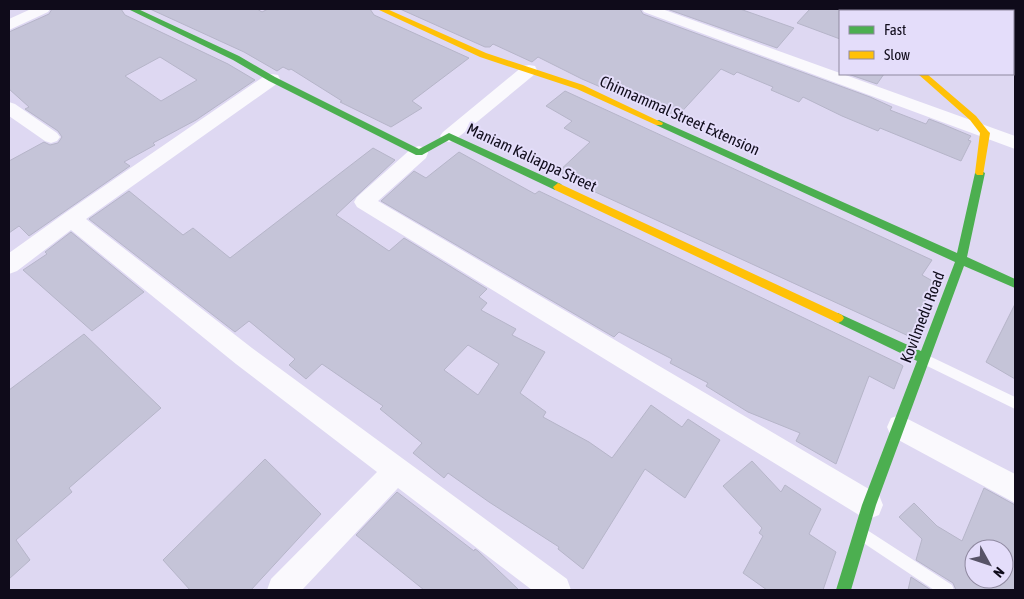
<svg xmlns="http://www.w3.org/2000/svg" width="1024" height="599" font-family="'Asap Condensed',sans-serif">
  <rect width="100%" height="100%" fill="#ded8f2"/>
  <!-- building -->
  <path fill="#c5c4d8" stroke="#b6b5c9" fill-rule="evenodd" d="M 52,9 L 121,9 L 125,15 L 228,64 L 255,80 L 196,120 L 153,143 L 155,145 L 124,162 L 130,166 L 29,236 L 19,226 L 9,233 L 9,161 L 44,142 L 50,145 L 58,143 L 62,137 L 58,131 L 25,109 L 29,107 L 9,89 L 9,32 L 49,14 ZM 160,57 L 197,80 L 161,101 L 125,76 Z
    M 150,9 L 257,9 L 262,12 L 268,9 L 370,9 L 374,15 L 469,58 L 412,101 L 422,108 L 391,127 L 340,102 L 342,101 L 291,69 L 289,70 L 283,67 L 277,71 L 244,52 Z
    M 400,9 L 640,9 L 643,14 L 870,97 L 892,107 L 890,110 L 926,124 L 929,119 L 942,124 L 971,136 L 968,140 L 971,141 L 961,161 L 880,128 L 878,131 L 842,116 L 803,97 L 799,102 L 771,90 L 773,87 L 737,72 L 734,75 L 721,69 L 675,119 L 582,79 L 538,57 L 532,62 L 493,44 L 490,47 L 485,47 Z
    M 667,9 L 740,9 L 794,28 L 777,48 Z
    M 810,9 L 840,9 L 840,39 L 797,23 Z
    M 848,74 L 884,74 L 877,84 Z
    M 565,91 L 932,260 L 922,275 L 936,283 L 920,309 L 925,312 L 913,338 L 556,174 L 590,142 L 564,128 L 572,121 L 546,106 Z
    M 373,148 L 395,160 L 336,215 L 389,251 L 404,238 L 487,289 L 479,297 L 487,303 L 481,310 L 516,329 L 512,335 L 545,352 L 520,393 L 546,412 L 543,417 L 589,442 L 612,458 L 651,405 L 682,427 L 688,419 L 720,440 L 685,498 L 645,469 L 583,569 L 558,549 L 559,547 L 489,502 L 448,473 L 444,478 L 413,453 L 422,443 L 380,409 L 383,406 L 322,364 L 306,379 L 289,365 L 295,359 L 249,321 L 235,332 L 89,219 L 129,191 L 183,235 L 193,228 L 230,258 ZM 468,345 L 499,364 L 478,395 L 444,370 Z
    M 459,152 L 535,194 L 539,191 L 900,364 L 903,366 L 894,389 L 869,376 L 836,464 L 796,441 L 800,433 L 748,412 L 706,386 L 708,383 L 670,363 L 672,359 L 619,332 L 614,337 L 381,201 L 414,171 L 426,178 Z
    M 71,232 L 144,292 L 92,331 L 23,270 L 47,254 L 45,252 Z
    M 1015,304 L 1015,379 L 986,362 Z
    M 84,334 L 161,408 L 69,488 L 72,492 L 16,540 L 30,560 L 9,579 L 9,390 Z
    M 265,459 L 321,514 L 251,590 L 190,590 L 163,560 Z
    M 752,461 L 781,492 L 785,485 L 821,509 L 809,534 L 836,552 L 823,590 L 767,590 L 743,573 L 763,536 L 759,533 L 762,528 L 723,486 Z
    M 984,488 L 1015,505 L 1015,590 L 956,590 L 953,583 L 916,560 L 922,539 L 899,517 L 914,503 L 937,526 L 962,541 ZM 974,549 L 1004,549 L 1004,579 L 974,579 Z
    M 397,492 L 474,551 L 475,549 L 478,551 L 519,590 L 424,590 L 356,535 Z
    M 911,577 L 931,590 L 908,590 Z"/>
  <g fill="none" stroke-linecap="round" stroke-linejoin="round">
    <!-- lane -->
    <path fill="#faf9fd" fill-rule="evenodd" d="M 1013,42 L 1015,42 L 1015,46 L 1013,46 Z
      M 923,353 L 1015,397 L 1015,409 L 919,362 L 917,358 L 919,354 Z
      M 864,528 L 952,585 L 954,590 L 934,590 L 859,540 L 857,535 L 859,530 Z"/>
    <!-- street -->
    <path fill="#faf9fd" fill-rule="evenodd" d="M 31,9 L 50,9 L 48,12 L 9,30 L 9,19 Z
      M 642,9 L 662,9 L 1015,136 L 1015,149 L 644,12 Z
      M 863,9 L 883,9 L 885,11 L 864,11 Z
      M 529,65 L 535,66 L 537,70 L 535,74 L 455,140 L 449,142 L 443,140 L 440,136 L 443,132 L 523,66 Z
      M 272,74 L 278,75 L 280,79 L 278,83 L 86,219 L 252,348 L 567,579 L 571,590 L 532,590 L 398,488 L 302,590 L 267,590 L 271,579 L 377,472 L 236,364 L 71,230 L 17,271 L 9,274 L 9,253 L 65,213 L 266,75 Z
      M 9,102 L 15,104 L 57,133 L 60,137 L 57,141 L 51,143 L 45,141 L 9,116 Z
      M 419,146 L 426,148 L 428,153 L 426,158 L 378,201 L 879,495 L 883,505 L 879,515 L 869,519 L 859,515 L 357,207 L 354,202 L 357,197 L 412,148 Z
      M 900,415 L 1015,474 L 1015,503 L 891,436 L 887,427 L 891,418 Z"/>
    <!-- fast -->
    <path fill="#4caf50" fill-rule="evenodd" d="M 128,9 L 138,9 L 239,56 L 275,77 L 419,149 L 449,133 L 561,184 L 563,187 L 561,190 L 555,190 L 449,140 L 422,155 L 416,155 L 269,81 L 233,60 Z
      M 914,9 L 922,9 L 921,11 L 913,11 Z
      M 659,120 L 957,253 L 975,173 L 980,170 L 985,173 L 967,257 L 1015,279 L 1015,288 L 964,266 L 876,505 L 851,590 L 836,590 L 862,505 L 917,361 L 834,321 L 832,318 L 834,315 L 838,313 L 842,315 L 921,351 L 955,262 L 656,125 L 656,121 Z"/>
    <!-- slow -->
    <path fill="#ffc107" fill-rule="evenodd" d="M 377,9 L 387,9 L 486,53 L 583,85 L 663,123 L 662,125 L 656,125 L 577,89 L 480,57 Z
      M 918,74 L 927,74 L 976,116 L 988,131 L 990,133 L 983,175 L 977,175 L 975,173 L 980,133 L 970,120 Z
      M 558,183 L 842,315 L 844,318 L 842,321 L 838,323 L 834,321 L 555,190 L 553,187 Z"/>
  </g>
  <g text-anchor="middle" stroke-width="4" stroke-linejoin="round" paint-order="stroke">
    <!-- street labels -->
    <g font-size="16" fill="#0f0b1a" stroke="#e4ddfa">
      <text transform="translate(680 115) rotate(24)" y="6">Chinnammal Street Extension</text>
      <text transform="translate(532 157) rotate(25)" y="6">Maniam Kaliappa Street</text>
      <text transform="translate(922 317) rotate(-69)" y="6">Kovilmedu Road</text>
    </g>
  </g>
  <!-- border -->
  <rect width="1024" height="599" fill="none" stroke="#0f0b1a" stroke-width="20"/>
  <!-- legend -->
  <rect x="839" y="10" width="175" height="65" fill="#e4ddfa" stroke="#8f89a0"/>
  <rect x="849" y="26" width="25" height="8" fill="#4caf50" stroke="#8f89a0"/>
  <text x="884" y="35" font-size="15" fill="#0f0b1a">Fast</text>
  <rect x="849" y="51" width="25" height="8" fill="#ffc107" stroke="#8f89a0"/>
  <text x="884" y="60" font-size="15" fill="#0f0b1a">Slow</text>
  <!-- north arrow -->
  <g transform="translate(989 564) rotate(130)"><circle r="24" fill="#e4ddfa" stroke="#8f89a0"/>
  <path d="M0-4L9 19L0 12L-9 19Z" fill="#575366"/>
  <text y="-8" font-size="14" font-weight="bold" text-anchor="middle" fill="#0f0b1a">N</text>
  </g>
</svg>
